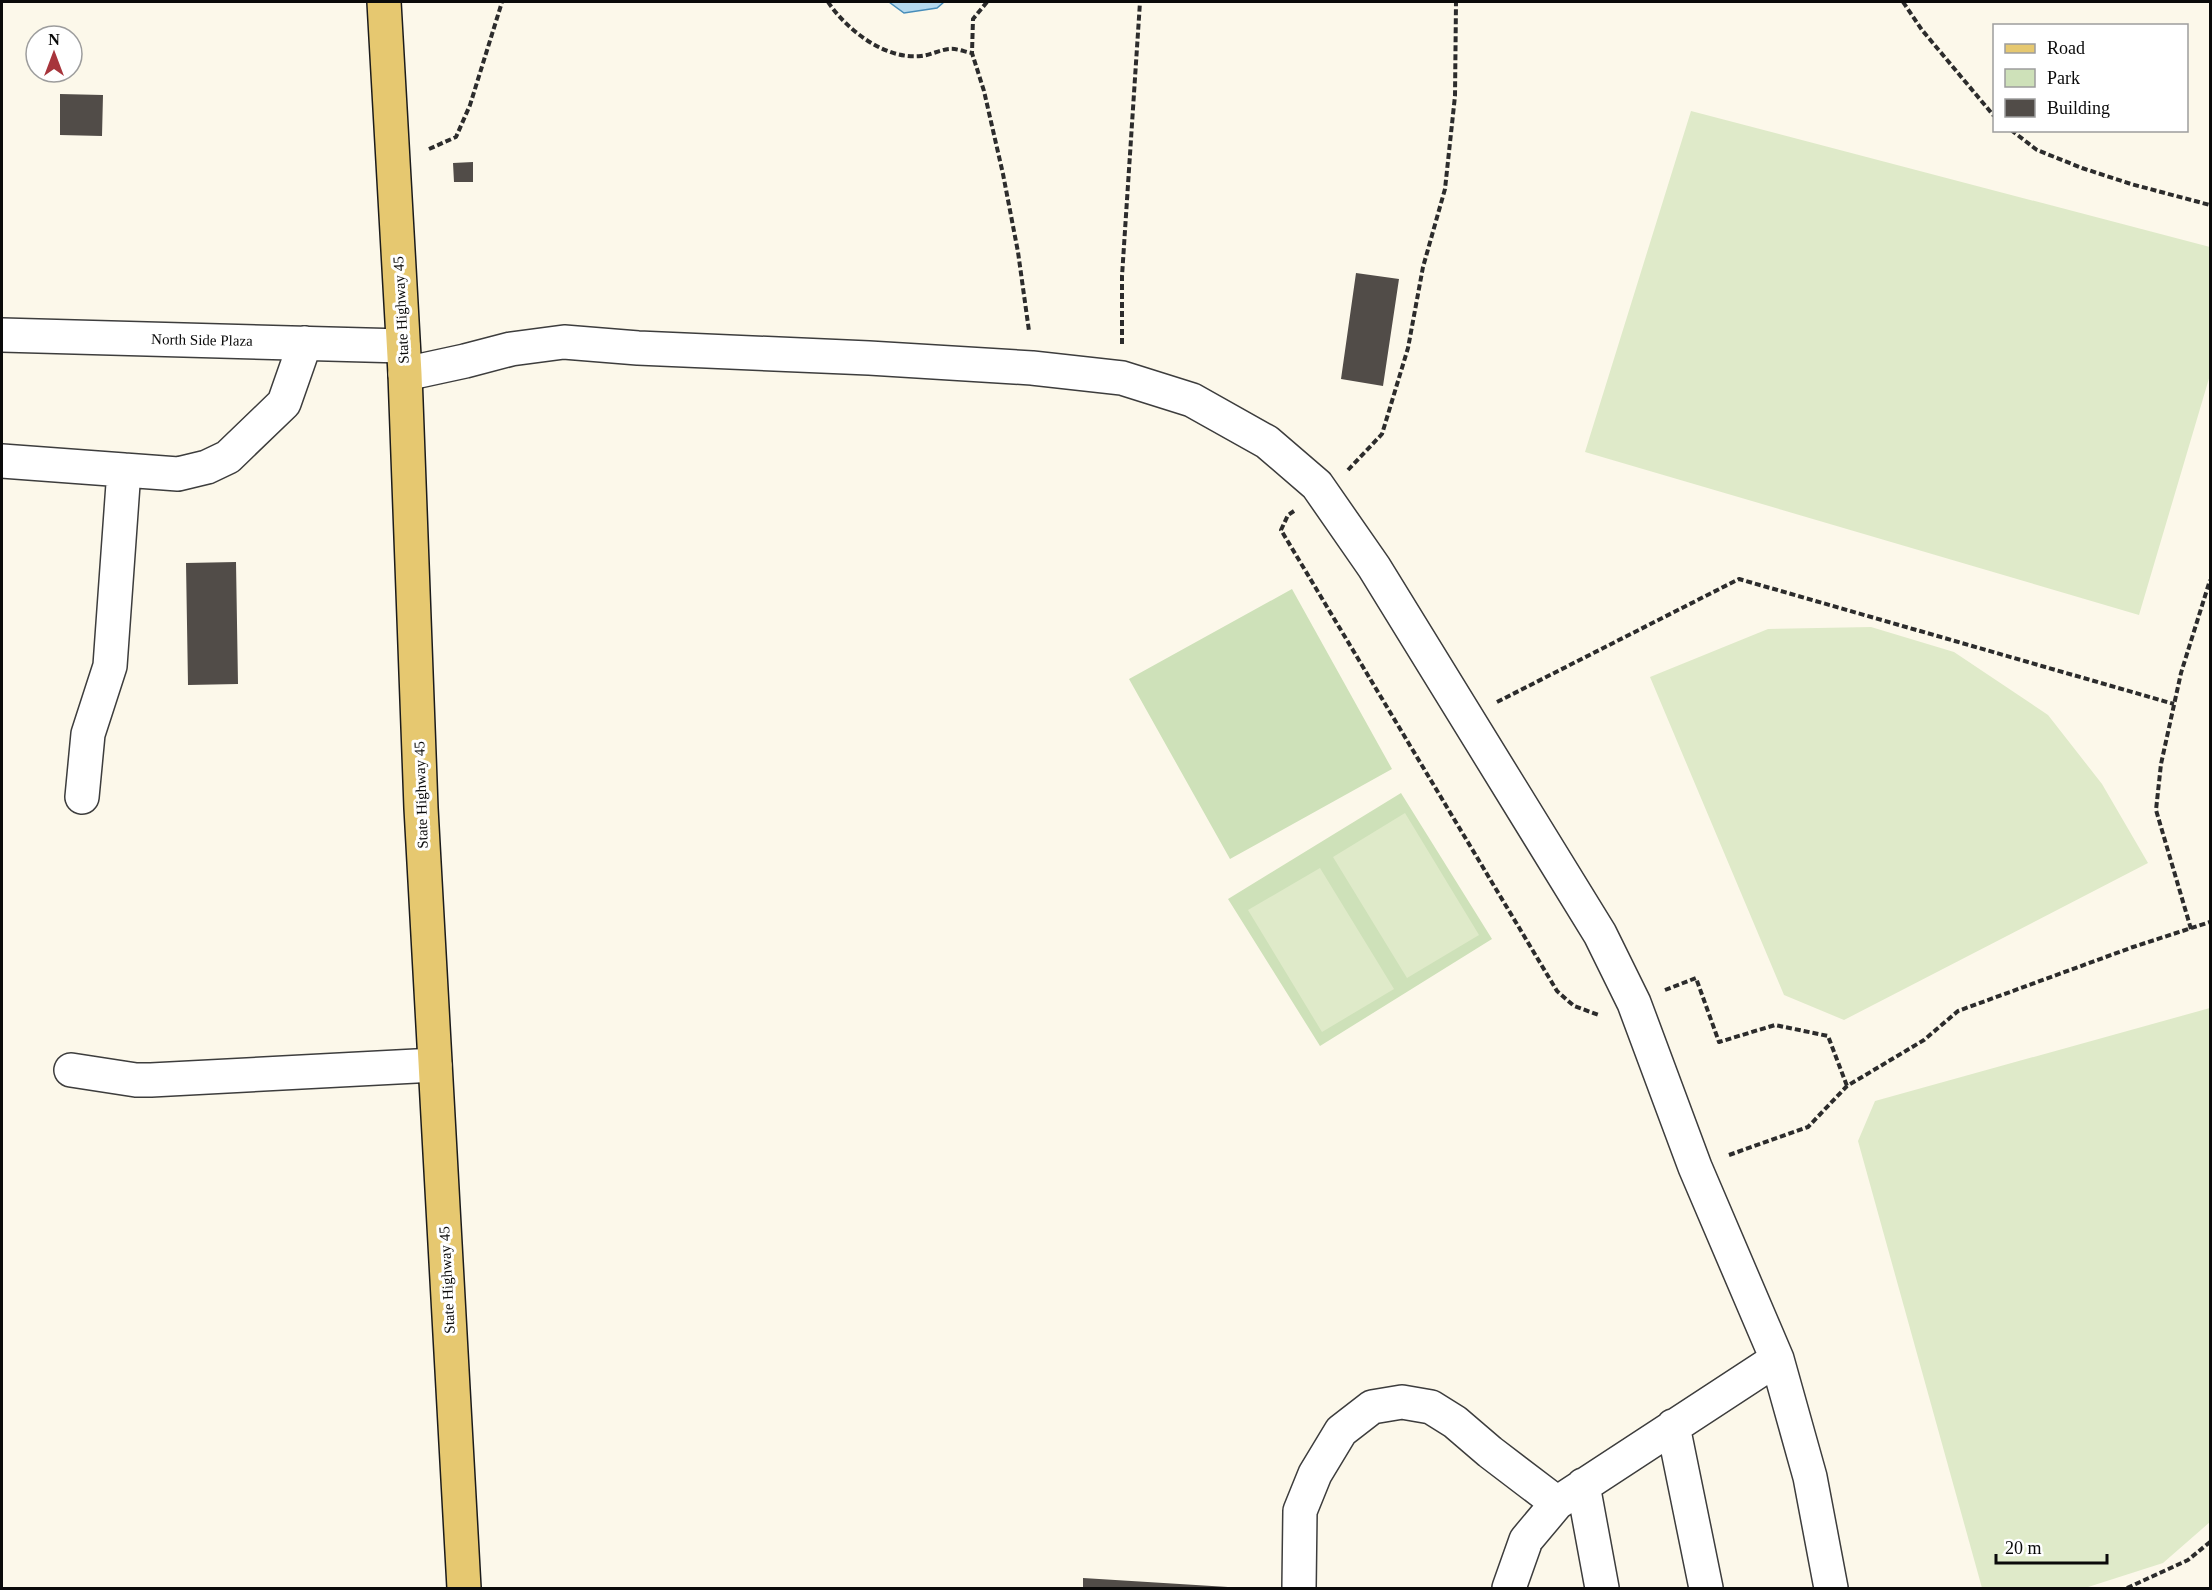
<svg xmlns="http://www.w3.org/2000/svg" width="2212" height="1590" font-family="'Times New Roman',serif">
  <rect width="100%" height="100%" fill="#fcf8ea"/>
  <!-- green -->
  <path fill="#cee1b9" d="M 1292,589 L 1392,769 L 1230,859 L 1129,679 Z
    M 1401,793 L 1492,939 L 1320,1046 L 1228,899 Z"/>
  <!-- pitch -->
  <path fill="#dfeac9" d="M 1691,111 L 2210,247 L 2210,375 L 2139,615 L 1585,452 Z
    M 1871,627 L 1954,652 L 2048,715 L 2102,784 L 2148,863 L 1844,1020 L 1784,995 L 1650,677 L 1768,629 Z
    M 1405,813 L 1479,935 L 1407,978 L 1333,857 Z
    M 1320,868 L 1394,989 L 1322,1032 L 1248,910 Z
    M 2210,1008 L 2210,1522 L 2163,1563 L 2085,1588 L 1982,1588 L 1858,1141 L 1875,1101 Z"/>
  <!-- water -->
  <path fill="#b5d9ed" stroke="#468dba" stroke-width="1.5" d="M 889,2 L 944,2 L 937,8 L 904,13 Z"/>
  <!-- building -->
  <path fill="#514c48" d="M 60,94 L 103,95 L 102,136 L 60,135 Z
    M 473,162 L 473,182 L 454,182 L 453,163 Z
    M 1356,273 L 1399,279 L 1383,386 L 1341,379 Z
    M 236,562 L 238,684 L 188,685 L 186,563 Z
    M 1083,1578 L 1228,1587 L 1228,1588 L 1083,1588 Z"/>
  <g fill="none" stroke-linecap="round" stroke-linejoin="round">
    <!-- minor casing -->
    <g stroke="#3d3d3d" stroke-width="36">
      <path id="minor" d="M 2,335 L 403,346
        M 405,374 L 465,361 L 511,349 L 564,342 L 638,348 L 869,358 L 1032,368 L 1122,378 L 1192,400 L 1267,442 L 1317,485 L 1374,567 L 1600,934 L 1634,1003 L 1695,1167 L 1777,1359 L 1810,1477 L 1831,1588
        M 2,461 L 178,474 L 207,467 L 228,457 L 284,403 L 305,343
        M 82,797 L 88,734 L 110,666 L 124,470
        M 71,1070 L 136,1080 L 151,1080 L 435,1065
        M 1673,1426 L 1706,1588
        M 1583,1485 L 1602,1588
        M 1299,1588 L 1300,1511 L 1315,1474 L 1341,1431 L 1372,1407 L 1402,1402 L 1431,1407 L 1455,1422 L 1490,1452 L 1557,1503
        M 1509,1588 L 1526,1540 L 1557,1503 L 1777,1359"/>
    </g>
    <!-- major casing -->
    <g stroke="#1b1b1b" stroke-width="36">
      <path id="major" d="M 384,2 L 405,374 L 421,808 L 464,1588"/>
    </g>
    <!-- path -->
    <path stroke="#2c2c2c" stroke-width="4" stroke-dasharray="6 3" stroke-linecap="butt" d="M 828,2 C 847,30 885,60 921,56 C 931,55 939,50 949,49 C 956,48 965,52 972,53
      M 987,2 L 973,19 L 972,53 L 984,91 L 1003,174 L 1018,252 L 1029,331
      M 1903,2 L 1922,30 L 1994,116
      M 2011,130 L 2037,150 L 2082,168 L 2131,184 L 2210,205
      M 429,149 L 456,137 L 470,105 L 502,2
      M 1122,344 L 1122,276 L 1140,2
      M 1348,470 L 1382,434 L 1408,348 L 1423,267 L 1445,189 L 1455,96 L 1456,2
      M 1294,511 L 1288,515 L 1281,530 L 1557,991 L 1574,1006 L 1599,1015
      M 1497,702 L 1739,579 L 2174,704
      M 2191,929 L 2156,810 L 2161,764 L 2181,673 L 2210,580
      M 1665,990 L 1696,978 L 1719,1042 L 1775,1025 L 1828,1036 L 1847,1086
      M 1729,1155 L 1808,1127 L 1847,1086 L 1924,1040 L 1958,1011 L 2133,947 L 2210,922
      M 2127,1588 L 2188,1560 L 2210,1542"/>
    <!-- minor -->
    <use href="#minor" stroke="#fff" stroke-width="33"/>
    <!-- major -->
    <use href="#major" stroke="#e6c870" stroke-width="33"/>
  </g>
  <g text-anchor="middle" stroke-width="6" stroke-linejoin="round" paint-order="stroke">
    <!-- street labels -->
    <g font-size="15" fill="#0a0a0a" stroke="#fff">
      <text transform="translate(401 310) rotate(-93)" y="5">State Highway 45</text>
      <text transform="translate(202 340) rotate(1)" y="5">North Side Plaza</text>
      <text transform="translate(421 795) rotate(-92)" y="5">State Highway 45</text>
      <text transform="translate(447 1280) rotate(-93)" y="5">State Highway 45</text>
    </g>
  </g>
  <!-- border -->
  <rect width="2212" height="1590" fill="none" stroke="#0a0a0a" stroke-width="6"/>
  <!-- legend -->
  <rect x="1993" y="24" width="195" height="108" fill="#ffffff" stroke="#9d9d9d" stroke-width="1.5"/>
  <rect x="2005" y="44" width="30" height="9" fill="#e6c870" stroke="#9d9d9d" stroke-width="1.5"/>
  <text x="2047" y="54" font-size="18" fill="#0a0a0a">Road</text>
  <rect x="2005" y="69" width="30" height="18" fill="#cee1b9" stroke="#9d9d9d" stroke-width="1.5"/>
  <text x="2047" y="84" font-size="18" fill="#0a0a0a">Park</text>
  <rect x="2005" y="99" width="30" height="18" fill="#514c48" stroke="#9d9d9d" stroke-width="1.5"/>
  <text x="2047" y="114" font-size="18" fill="#0a0a0a">Building</text>
  <!-- north arrow -->
  <g transform="translate(54 54)"><circle r="28" fill="#ffffff" stroke="#9d9d9d" stroke-width="1.5"/>
  <path d="M0-4.5L10 22L0 15L-10 22Z" fill="#a7353c"/>
  <text y="-9" font-size="16" font-weight="bold" text-anchor="middle" fill="#0a0a0a">N</text>
  </g>
  <!-- scale -->
  <path d="M1996 1554v9h111v-9" fill="none" stroke="#0a0a0a" stroke-width="3"/>
  <text x="2005" y="1554" font-size="18" fill="#0a0a0a" stroke="#ffffff" stroke-width="4.5" paint-order="stroke">20 m</text>
</svg>
